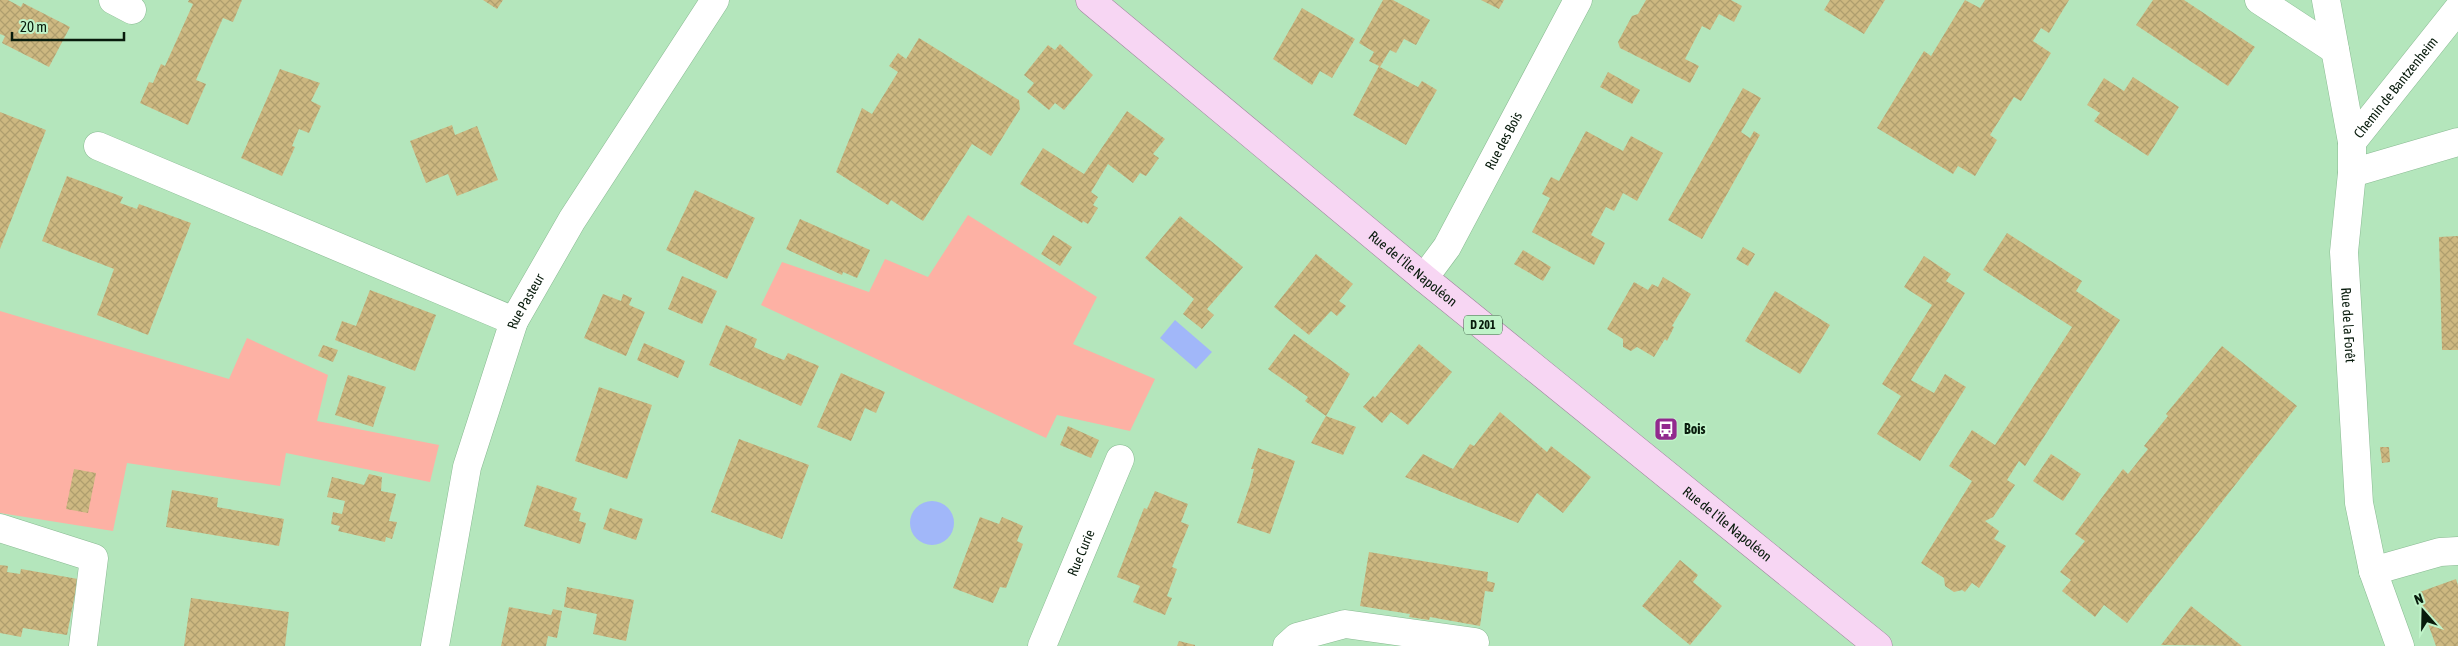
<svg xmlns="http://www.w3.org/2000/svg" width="2458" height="646" font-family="'Asap Condensed',sans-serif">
  <defs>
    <pattern id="building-cross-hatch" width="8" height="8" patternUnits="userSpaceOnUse" patternTransform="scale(1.25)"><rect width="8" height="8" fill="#cdb881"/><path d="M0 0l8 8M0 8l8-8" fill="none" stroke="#af9e6e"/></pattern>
  </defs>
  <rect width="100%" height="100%" fill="#b4e6bc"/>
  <!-- green -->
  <path fill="#fdb1a4" d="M 968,215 L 1097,297 L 1073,344 L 1155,379 L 1130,431 L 1057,415 L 1046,438 L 761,305 L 782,262 L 869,292 L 885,259 L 928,277 Z
    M 0,311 L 229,379 L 247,338 L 328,375 L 317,421 L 439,445 L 430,482 L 286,453 L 280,486 L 127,463 L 113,531 L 0,513 Z"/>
  <!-- water -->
  <path fill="#a1b7f9" d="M 1175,320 L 1212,352 L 1196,369 L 1160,338 Z
    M910 523a22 22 0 1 1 44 0a22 22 0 1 1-44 0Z"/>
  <!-- building -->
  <path fill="url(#building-cross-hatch)" d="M 0,0 L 8,0 L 21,7 L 23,3 L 70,27 L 49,67 L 2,43 L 5,36 L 0,34 Z
    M 189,0 L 242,0 L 233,22 L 223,18 L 196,80 L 206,84 L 188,125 L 140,103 L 149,82 L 153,83 L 161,64 L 165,66 L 193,4 L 188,2 Z
    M 483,0 L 503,0 L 497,9 Z
    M 1383,0 L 1393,0 L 1430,20 L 1416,45 L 1404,39 L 1396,53 L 1390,50 L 1380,67 L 1418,87 L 1422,81 L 1437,90 L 1406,145 L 1353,115 L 1379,66 L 1369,61 L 1374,52 L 1359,43 Z
    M 1481,0 L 1504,0 L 1499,9 Z
    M 1646,0 L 1731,0 L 1742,6 L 1734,22 L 1719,14 L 1710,30 L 1702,26 L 1685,59 L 1699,66 L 1690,83 L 1620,48 L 1618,42 L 1632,16 L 1638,14 Z
    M 1830,0 L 1885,0 L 1864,34 L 1824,10 Z
    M 1965,0 L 1980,8 L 1985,0 L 2069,0 L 2049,33 L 2041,28 L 2033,41 L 2051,53 L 2021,101 L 2014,97 L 1990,135 L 1997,140 L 1975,176 L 1958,166 L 1953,174 L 1877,128 L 1924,51 L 1931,56 Z
    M 2153,0 L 2184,0 L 2255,47 L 2228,86 L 2136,25 Z
    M 1302,8 L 1355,39 L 1332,78 L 1320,71 L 1312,85 L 1273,59 Z
    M 919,38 L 1019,100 L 1020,109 L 991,156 L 972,144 L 923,221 L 891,200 L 888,205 L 836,172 L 862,108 L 872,114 L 898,72 L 889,66 L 898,53 L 906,59 Z
    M 1060,44 L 1093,75 L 1064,110 L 1055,103 L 1049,110 L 1027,92 L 1034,83 L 1024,75 L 1048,45 L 1055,50 Z
    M 280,69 L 320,83 L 311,101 L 321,106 L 309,133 L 299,129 L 292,146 L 295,147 L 282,176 L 241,158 Z
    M 1608,72 L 1640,90 L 1632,104 L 1600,87 Z
    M 2133,77 L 2179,107 L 2148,156 L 2094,121 L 2100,113 L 2087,105 L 2104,78 L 2124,91 Z
    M 1743,88 L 1761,98 L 1741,132 L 1750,138 L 1754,131 L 1760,135 L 1702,239 L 1668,220 Z
    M 1127,111 L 1165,139 L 1153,154 L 1159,158 L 1146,176 L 1140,173 L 1133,183 L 1108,164 L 1091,192 L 1098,197 L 1093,205 L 1098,208 L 1088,224 L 1083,221 L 1082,223 L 1020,184 L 1043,148 L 1084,174 Z
    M 0,112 L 46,130 L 0,249 Z
    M 452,125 L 455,135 L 477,126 L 498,180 L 457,196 L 448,174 L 426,183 L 410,141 Z
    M 1586,131 L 1623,151 L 1631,136 L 1663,153 L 1637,201 L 1623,193 L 1614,211 L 1606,207 L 1591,235 L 1605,243 L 1594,265 L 1532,232 L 1550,198 L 1542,194 L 1551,177 L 1559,181 Z
    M 67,176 L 123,197 L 120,203 L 137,209 L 139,204 L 191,223 L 148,335 L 97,315 L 114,269 L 42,241 Z
    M 695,190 L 755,218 L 727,279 L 666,250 Z
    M 1180,216 L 1243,267 L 1207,309 L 1214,315 L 1202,329 L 1183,314 L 1194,299 L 1145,258 Z
    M 800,219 L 870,250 L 857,278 L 843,272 L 842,275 L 786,249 Z
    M 2007,233 L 2082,281 L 2076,291 L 2120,320 L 2025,466 L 2019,461 L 2007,480 L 2015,485 L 1993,517 L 1985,521 L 1999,531 L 1994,539 L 2006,546 L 1979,588 L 1972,583 L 1965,592 L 1962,590 L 1954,592 L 1945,586 L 1944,578 L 1921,563 L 1972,481 L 1949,466 L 1972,430 L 1995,445 L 2072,327 L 1983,270 Z
    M 1053,235 L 1072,247 L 1060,266 L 1041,254 Z
    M 2458,236 L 2458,350 L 2442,350 L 2439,237 Z
    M 1743,247 L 1755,254 L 1748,266 L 1736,259 Z
    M 1523,250 L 1551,267 L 1543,281 L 1514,264 Z
    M 1316,254 L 1353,284 L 1339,301 L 1346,306 L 1337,316 L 1331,311 L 1309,335 L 1274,307 Z
    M 1924,256 L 1951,274 L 1946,281 L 1965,293 L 1911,380 L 1934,393 L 1945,374 L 1966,387 L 1920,461 L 1877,434 L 1901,396 L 1882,384 L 1932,305 L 1904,287 Z
    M 682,276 L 717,291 L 702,324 L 668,309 Z
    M 1663,277 L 1691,294 L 1672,326 L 1674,327 L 1667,341 L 1665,339 L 1654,357 L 1637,347 L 1631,351 L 1623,347 L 1623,339 L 1607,329 L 1634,282 L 1648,290 L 1652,284 L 1658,287 Z
    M 370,290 L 436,315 L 415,371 L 335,340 L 342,321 L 356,326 Z
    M 1775,291 L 1830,325 L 1800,374 L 1745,341 Z
    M 603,294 L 621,301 L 623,294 L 632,298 L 629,305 L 645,312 L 626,356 L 584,338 Z
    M 726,325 L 757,339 L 754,347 L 769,354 L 784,360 L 788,353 L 819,366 L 801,406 L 709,365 Z
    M 1294,334 L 1350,374 L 1326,416 L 1356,427 L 1343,455 L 1311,443 L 1326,416 L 1305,401 L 1308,397 L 1268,369 Z
    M 644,343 L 685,361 L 678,378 L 637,360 Z
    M 1419,344 L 1452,372 L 1408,425 L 1391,412 L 1382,423 L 1363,407 L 1373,396 L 1375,398 Z
    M 323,345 L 338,350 L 333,362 L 318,356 Z
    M 2222,346 L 2297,406 L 2127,623 L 2104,605 L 2095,617 L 2062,591 L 2071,580 L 2060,572 L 2085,541 L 2075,534 L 2123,469 L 2128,474 L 2148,449 L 2144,446 L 2168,416 L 2166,414 Z
    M 841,373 L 885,392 L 876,413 L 865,408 L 851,441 L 817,427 Z
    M 348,375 L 386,387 L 373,427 L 335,415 Z
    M 599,387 L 652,405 L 627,479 L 575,461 Z
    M 1500,412 L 1547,452 L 1551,446 L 1591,477 L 1563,513 L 1537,493 L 1518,523 L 1405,477 L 1423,454 L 1453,469 L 1470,444 L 1474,446 Z
    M 1068,426 L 1099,440 L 1091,458 L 1060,445 Z
    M 739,439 L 809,465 L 782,539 L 711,512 Z
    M 2380,447 L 2389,447 L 2390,462 L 2382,463 Z
    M 1258,448 L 1295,461 L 1270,534 L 1237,523 L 1250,485 L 1254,469 L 1251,469 Z
    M 2051,454 L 2081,474 L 2063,501 L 2033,481 Z
    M 74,469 L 96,473 L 88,513 L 66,509 Z
    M 369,474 L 382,477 L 381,491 L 396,494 L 389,521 L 397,522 L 392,539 L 386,537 L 385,542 L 338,531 L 340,526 L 331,524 L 333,512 L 342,514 L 345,501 L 327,497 L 332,477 L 364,485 Z
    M 537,485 L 577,498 L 573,510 L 581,513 L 579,521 L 586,523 L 580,544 L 524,526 Z
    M 172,490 L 218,498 L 217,507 L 284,519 L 279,546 L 166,527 Z
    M 1155,491 L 1188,504 L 1181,522 L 1189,525 L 1172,567 L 1177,569 L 1167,596 L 1172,598 L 1165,615 L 1133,602 L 1140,586 L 1117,577 L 1144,508 L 1147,509 Z
    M 610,508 L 643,519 L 636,540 L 603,529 Z
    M 980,517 L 999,524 L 1002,517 L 1023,526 L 1017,541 L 1023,544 L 1006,588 L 1000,587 L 993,603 L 953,588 Z
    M 1369,552 L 1488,572 L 1487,581 L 1495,583 L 1493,592 L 1485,591 L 1480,626 L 1430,617 L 1429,620 L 1409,617 L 1410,614 L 1360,606 Z
    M 1680,560 L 1698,575 L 1693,582 L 1722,606 L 1690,645 L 1642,606 Z
    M 0,565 L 8,566 L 7,572 L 20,574 L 21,569 L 78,579 L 67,635 L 23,628 L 21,637 L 0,633 Z
    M 2456,579 L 2458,585 L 2458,646 L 2436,646 L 2417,593 Z
    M 567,587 L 634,600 L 626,641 L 593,634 L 597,614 L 564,607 Z
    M 191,598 L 289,612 L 285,646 L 184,646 Z
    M 2191,606 L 2220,629 L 2242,646 L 2161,645 Z
    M 509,607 L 551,615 L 553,609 L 562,611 L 557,638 L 548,636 L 546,646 L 501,646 Z
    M 1179,641 L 1195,645 L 1195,646 L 1177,646 Z"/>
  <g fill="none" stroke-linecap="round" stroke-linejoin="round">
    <!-- minor casing -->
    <g stroke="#89ba92" stroke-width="29">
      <g id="minor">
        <path d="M 113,0 L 132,10"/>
        <path d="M 2259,0 L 2335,50"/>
        <path id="s1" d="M 2326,0 L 2352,142 L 2352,173 L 2344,252 L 2359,503 L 2373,571 L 2400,646"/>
        <path id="s2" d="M 2352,142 L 2458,9"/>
        <path d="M 98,146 L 514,321"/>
        <path d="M 2352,173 L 2458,142"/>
        <path id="s3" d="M 1424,278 L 1447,247 L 1578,0"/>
        <path d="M 0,528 L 94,558 L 83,646"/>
        <path d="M 2373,571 L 2440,552 L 2458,551"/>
        <path id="s4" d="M 435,646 L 467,467 L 514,321 L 572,220 L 715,0"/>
        <path id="s5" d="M 1042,646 L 1120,459"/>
        <path d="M 1287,646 L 1297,637 L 1345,624 L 1475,642"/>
      </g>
    </g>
    <!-- major casing -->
    <g stroke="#9f829d" stroke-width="29">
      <g id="major">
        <path id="s6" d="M 1090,0 L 1424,278 L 1878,646"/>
      </g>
    </g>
    <!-- minor -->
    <use href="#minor" stroke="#fff" stroke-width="28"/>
    <!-- major -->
    <use href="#major" stroke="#f7d6f3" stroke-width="28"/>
  </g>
  <!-- icons -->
  <defs>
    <g id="bus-square" transform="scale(1.25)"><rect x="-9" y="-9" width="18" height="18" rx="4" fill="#922a8e" stroke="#c0f3c9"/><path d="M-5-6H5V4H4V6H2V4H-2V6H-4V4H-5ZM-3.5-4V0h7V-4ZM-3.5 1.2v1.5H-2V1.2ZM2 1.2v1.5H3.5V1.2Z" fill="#fff"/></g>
  </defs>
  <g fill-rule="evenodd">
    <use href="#bus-square" x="1666" y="429"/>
  </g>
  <g text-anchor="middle" stroke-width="4" stroke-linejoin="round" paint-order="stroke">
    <!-- shield labels -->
    <rect fill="#c0f3c9" stroke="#3f5c45" stroke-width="1" x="1464" y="315.5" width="38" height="19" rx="4"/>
    <g font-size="12" font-weight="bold" fill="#081b0c">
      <text x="1483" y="329">D 201</text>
    </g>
    <!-- street labels -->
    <g font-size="14" fill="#081b0c" stroke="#c0f3c9">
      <text dy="5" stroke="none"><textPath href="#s2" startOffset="70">Chemin de Bantzenheim</textPath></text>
      <text dy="5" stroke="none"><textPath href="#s3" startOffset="159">Rue des Bois</textPath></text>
      <text dy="5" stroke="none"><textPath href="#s6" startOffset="420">Rue de l'Île Napoléon</textPath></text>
      <text dy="5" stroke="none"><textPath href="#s4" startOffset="358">Rue Pasteur</textPath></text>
      <text dy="5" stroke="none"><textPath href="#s1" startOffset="328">Rue de la Forêt</textPath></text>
      <text dy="5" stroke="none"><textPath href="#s6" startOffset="825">Rue de l'Île Napoléon</textPath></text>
      <text dy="5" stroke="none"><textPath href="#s5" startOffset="101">Rue Curie</textPath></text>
    </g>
    <!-- poi labels -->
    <g font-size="14" font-weight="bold" fill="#081b0c" stroke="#c0f3c9" text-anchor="start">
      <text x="1684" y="434">Bois</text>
    </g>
  </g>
  <!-- north arrow -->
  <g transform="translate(2423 611) rotate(340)" stroke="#c0f3c9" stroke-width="4" paint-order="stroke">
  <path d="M0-4L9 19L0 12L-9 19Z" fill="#081b0c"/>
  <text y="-8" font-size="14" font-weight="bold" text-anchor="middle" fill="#081b0c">N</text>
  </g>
  <!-- scale -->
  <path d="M12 32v8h112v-8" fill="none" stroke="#081b0c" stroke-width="2.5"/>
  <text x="20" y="32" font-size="15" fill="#081b0c" stroke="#c0f3c9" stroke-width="4" paint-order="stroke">20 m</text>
</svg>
